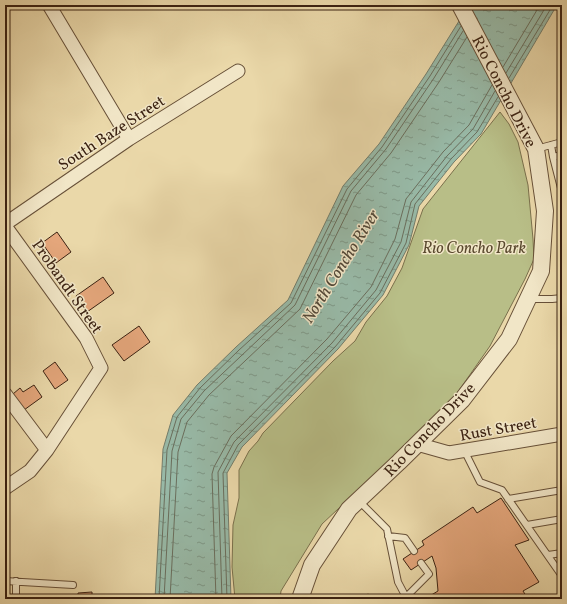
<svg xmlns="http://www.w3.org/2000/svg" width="567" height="604" font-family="Vollkorn,serif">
  <defs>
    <pattern id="water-ripples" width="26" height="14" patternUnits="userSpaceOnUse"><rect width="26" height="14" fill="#98baa8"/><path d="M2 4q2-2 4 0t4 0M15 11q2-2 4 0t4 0" fill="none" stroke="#7d9787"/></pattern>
  </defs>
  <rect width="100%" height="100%" fill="#ead8a9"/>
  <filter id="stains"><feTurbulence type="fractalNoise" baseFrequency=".005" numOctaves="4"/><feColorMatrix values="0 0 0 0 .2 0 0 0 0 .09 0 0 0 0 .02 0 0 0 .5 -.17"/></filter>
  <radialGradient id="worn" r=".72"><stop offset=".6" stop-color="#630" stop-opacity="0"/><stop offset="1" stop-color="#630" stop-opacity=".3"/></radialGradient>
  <!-- green -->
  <path fill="#b8be87" stroke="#7a704c" d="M 500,112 L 509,124 L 518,142 L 528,185 L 533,239 L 534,259 L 525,279 L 490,346 L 448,406 L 322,524 L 281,591 L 280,599 L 235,599 L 232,567 L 233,525 L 239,498 L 239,470 L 249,451 L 258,441 L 263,433 L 333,361 L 355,341 L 366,322 L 387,296 L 402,268 L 423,209 Z"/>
  <!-- water -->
  <path fill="url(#water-ripples)" stroke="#737d6c" d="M 469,5 L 557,5 L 481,134 L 454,162 L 419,206 L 409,245 L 383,295 L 338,349 L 242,447 L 227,473 L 231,599 L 155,599 L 163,449 L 173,415 L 197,385 L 236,347 L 288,300 L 343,186 L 379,144 L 426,74 Z"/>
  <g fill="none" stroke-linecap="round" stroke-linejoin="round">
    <!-- shore -->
    <path stroke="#6a6e5d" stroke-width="1" d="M 503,67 L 540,5
      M 506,73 L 547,5
      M 509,78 L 553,5
      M 159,599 L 167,450 L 177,417 L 200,388 L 239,350 L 291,303 L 347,189 L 382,147 L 430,76 L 461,26
      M 164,599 L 172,451 L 181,419 L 204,391 L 295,305 L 351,191 L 386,149 L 434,78 L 463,31
      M 170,599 L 178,452 L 187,422 L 209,395 L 300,309 L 356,195 L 391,153 L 439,82 L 467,37
      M 216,599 L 212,474 L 214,467 L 231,436 L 327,339 L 371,287 L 395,239 L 406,199 L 443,152 L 469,125 L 492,85
      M 222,599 L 218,472 L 234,442 L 332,343 L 376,290 L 401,242 L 411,202 L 447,156 L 473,129 L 495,91
      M 227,599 L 223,473 L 238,445 L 335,347 L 380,293 L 406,243 L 415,204 L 451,159 L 477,132 L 498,97"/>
  </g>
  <!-- building -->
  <path fill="#e4a67b" stroke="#3b2212" d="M 57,232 L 71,252 L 56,263 L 42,243 Z
    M 103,277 L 114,293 L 87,312 L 76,296 Z
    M 139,326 L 150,342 L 124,361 L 112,345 Z
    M 55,362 L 68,380 L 55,389 L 43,371 Z
    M 34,385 L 42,397 L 24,410 L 13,394 L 20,388 L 23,392 Z
    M 501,498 L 529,540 L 515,545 L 539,582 L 523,591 L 528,599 L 429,599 L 428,597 L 438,591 L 436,568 L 432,556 L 411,570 L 403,559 L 424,545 L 422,541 L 473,507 L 477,513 Z
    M 92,592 L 92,599 L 78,599 L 78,593 Z"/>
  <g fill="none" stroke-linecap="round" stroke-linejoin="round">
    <!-- service casing -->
    <g stroke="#675038" stroke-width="8">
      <path id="service" d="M 551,145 L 553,157 L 562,155
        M 536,149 L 562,142
        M 553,157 L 562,192
        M 529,299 L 552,299 L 562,298
        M 464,450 L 480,482 L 502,490 L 562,576
        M 508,499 L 562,490
        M 358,500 L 387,529 L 398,582 L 407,599
        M 527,525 L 562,519
        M 388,536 L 405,538 L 414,551
        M 548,555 L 562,553
        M 5,581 L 73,585
        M 16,581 L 16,599
        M 406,597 L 429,574 L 421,563
        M 368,598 L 369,599"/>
    </g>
    <!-- minor casing -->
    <g stroke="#675038" stroke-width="15">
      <path id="minor" d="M 49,5 L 129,139
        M 5,224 L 129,139 L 238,71
        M 5,226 L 86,338 L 101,368 L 47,450 L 30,471 L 5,488
        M 5,394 L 47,450
        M 417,444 L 449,453 L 562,434"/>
    </g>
    <!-- tertiary casing -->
    <g stroke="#675038" stroke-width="18">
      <path id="tertiary" d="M 300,599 L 312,565 L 349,509 L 399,462 L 462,400 L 509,339 L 541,271 L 545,211 L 536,149 L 460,5"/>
    </g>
    <!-- service -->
    <use href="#service" stroke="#f1e6c7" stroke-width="6"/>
    <!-- minor -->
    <use href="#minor" stroke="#f1e6c7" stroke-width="13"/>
    <!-- tertiary -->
    <use href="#tertiary" stroke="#f1e6c7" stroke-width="16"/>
  </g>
  <g text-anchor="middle" stroke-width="3" stroke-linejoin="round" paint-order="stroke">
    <!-- street labels -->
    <g font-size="16" fill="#3b2212" stroke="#f1e6c7">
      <text transform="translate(505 91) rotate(63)" y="6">Rio Concho Drive</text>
      <text transform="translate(111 132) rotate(-33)" y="6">South Baze Street</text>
      <text transform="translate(68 286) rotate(55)" y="6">Probandt Street</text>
      <text transform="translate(498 428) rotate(-10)" y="6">Rust Street</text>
      <text transform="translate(429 429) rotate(-46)" y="6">Rio Concho Drive</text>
    </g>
    <!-- park labels -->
    <g font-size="16" font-style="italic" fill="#5a492f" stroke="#f1e6c7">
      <text x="474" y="253">Rio Concho Park</text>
    </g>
    <!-- water labels -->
    <g font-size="17" font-style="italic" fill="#524838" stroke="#f1e6c7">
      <text transform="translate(340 266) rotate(-58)" y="6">North Concho River</text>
    </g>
  </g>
  <!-- margin -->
  <rect width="567" height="604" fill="none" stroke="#ead8a9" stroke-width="20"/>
  <rect x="6" y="6" width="555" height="592" fill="none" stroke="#3b2212" stroke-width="2"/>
  <rect x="10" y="10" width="547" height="584" fill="none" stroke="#3b2212"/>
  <rect width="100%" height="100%" filter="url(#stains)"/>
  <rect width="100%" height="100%" fill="url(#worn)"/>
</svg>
